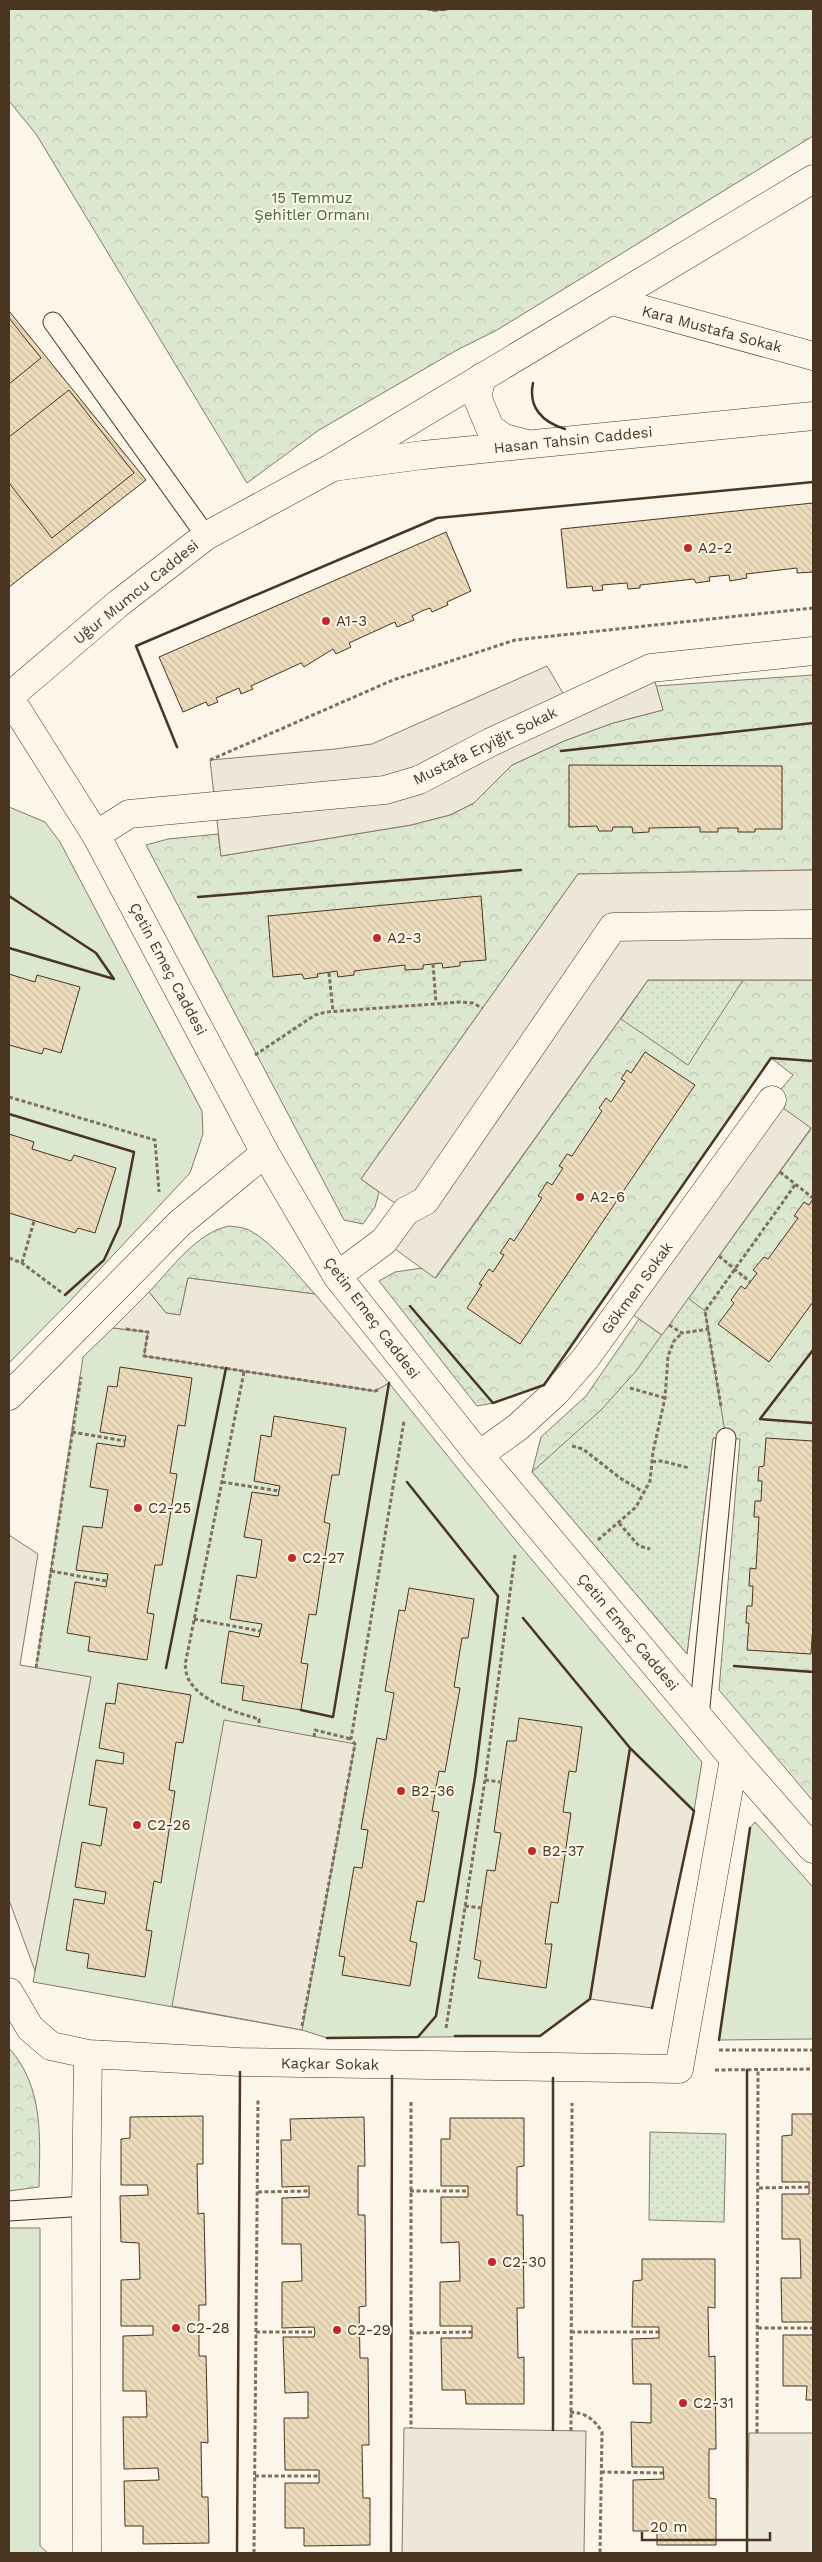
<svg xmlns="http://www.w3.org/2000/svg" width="822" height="2562" font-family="'Work Sans',sans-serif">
  <defs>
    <pattern id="forest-crowns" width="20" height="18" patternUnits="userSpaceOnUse" patternTransform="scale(1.25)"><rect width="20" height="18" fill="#dce7d0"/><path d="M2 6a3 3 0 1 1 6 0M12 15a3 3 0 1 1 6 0" fill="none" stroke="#bec7b2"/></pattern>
    <pattern id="park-dots" width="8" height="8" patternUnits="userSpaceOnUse" patternTransform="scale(1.25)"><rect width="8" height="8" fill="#dce7d0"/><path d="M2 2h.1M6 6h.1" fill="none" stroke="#bec7b2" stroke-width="1.8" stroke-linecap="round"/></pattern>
    <pattern id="building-back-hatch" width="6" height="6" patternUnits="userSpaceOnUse" patternTransform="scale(1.25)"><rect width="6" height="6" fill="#ecdcbc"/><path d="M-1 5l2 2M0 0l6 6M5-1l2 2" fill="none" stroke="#ccbda1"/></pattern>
  </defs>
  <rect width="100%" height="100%" fill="#fbf6e9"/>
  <!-- grass -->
  <path fill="#dce7d0" stroke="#887966" d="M 9,807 L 45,822 L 60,842 L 202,1111 L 203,1134 L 190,1173 L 71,1300 L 9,1363 Z
    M 113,1328 L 148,1332 L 144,1356 L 375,1391 L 389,1383 L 517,1542 L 702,1762 L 694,1811 L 630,1748 L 590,1999 L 540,2036 L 327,2038 L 302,2030 L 33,1982 L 91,1677 L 36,1668 L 83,1357 Z
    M 755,1822 L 813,1887 L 813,2039 L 719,2040 L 750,1828 Z
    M 9,2228 L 40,2228 L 40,2546 L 48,2553 L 9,2553 Z"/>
  <!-- forest -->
  <path fill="url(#forest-crowns)" stroke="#887966" d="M 9,9 L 424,9 L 434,11 L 456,9 L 813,9 L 813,136 L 497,330 L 457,350 L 319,430 L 247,483 L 36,134 L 9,101 Z
    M 813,675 L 813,870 L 578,874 L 361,1179 L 379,1192 L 375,1207 L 363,1224 L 344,1220 L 146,845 L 168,839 L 218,834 L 221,856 L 411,825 L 450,815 L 474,803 L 512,765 L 564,741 L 613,723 L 663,710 L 656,686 Z
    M 648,980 L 813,980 L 813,1801 L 719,1690 L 740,1439 L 713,1438 L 687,1654 L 532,1472 L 541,1437 L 586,1396 L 639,1319 L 662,1335 L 811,1129 L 772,1100 L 793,1075 L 771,1058 L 544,1385 L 493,1403 L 477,1406 L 379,1281 L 395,1272 L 422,1268 L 436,1278 Z
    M 229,1226 C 236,1227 243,1227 249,1230 C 275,1244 295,1273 315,1294 L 188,1278 L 180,1315 L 166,1313 L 149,1292 C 172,1268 196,1233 229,1226 Z
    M 9,2048 C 44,2087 40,2138 39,2187 L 9,2191 Z"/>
  <!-- park -->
  <path fill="url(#park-dots)" stroke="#887966" d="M 648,980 L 743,980 L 688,1065 L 621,1019 Z
    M 688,1298 L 705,1311 L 726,1438 L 713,1438 L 687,1654 L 532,1472 L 601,1410 L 636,1371 Z
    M 650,2132 L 726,2134 L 724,2222 L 649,2220 Z"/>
  <!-- parking -->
  <path fill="#ede7d9" stroke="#887966" d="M 547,666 L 570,705 L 651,668 L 663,710 L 613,723 L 564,741 L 512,765 L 474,803 L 450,815 L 411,825 L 221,856 L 210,760 L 335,749 L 372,744 Z
    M 813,870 L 813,980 L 648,980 L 435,1278 L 384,1241 L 406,1211 L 361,1179 L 578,874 Z
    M 772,1100 L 811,1128 L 662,1335 L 622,1307 Z
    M 188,1278 L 315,1294 L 389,1383 L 375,1391 L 144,1356 L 148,1332 L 113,1328 L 149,1292 L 166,1313 L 180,1315 Z
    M 9,1535 L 38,1554 L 20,1665 L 91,1677 L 35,1971 L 9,1900 Z
    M 224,1720 L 355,1744 L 302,2030 L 172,2006 Z
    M 630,1748 L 694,1811 L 652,2008 L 590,1999 Z
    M 404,2428 L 586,2431 L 584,2553 L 402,2553 Z
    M 749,2433 L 813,2433 L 813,2553 L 747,2553 Z"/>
  <!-- building -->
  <path fill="url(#building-back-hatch)" stroke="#4a3520" d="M 9,311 L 146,480 L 9,587 Z
    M 9,318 L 41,358 L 9,384 Z
    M 69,390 L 134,473 L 52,538 L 9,483 L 9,437 Z
    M 813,503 L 813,572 L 797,573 L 797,568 L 746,574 L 747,578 L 730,581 L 729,575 L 709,577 L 710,581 L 696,583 L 694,579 L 640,585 L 640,588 L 628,589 L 627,583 L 602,585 L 603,590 L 593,591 L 592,586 L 567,588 L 561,529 Z
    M 446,532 L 471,591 L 447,602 L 448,605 L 432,612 L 430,608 L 422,611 L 412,616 L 414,620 L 397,627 L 395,622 L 349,643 L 351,647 L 336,654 L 333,649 L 304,667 L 301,663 L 251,686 L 253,689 L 241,694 L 239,688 L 216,698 L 218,702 L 208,706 L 206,702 L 183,712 L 159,657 Z
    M 569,765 L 782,766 L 782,829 L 755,829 L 755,832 L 738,832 L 738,828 L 718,828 L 718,832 L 700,832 L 700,827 L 649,828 L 649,832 L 633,833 L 632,827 L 613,827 L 612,831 L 599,831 L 597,826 L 569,827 Z
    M 481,896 L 486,960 L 460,962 L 460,966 L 443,968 L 442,963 L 423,965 L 423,969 L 405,970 L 405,965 L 354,971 L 354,975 L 338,977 L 337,971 L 317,974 L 318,977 L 304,979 L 302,974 L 273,977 L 268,916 Z
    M 9,974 L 35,982 L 37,975 L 80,987 L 61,1053 L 44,1048 L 42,1054 L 9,1045 Z
    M 645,1052 L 695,1085 L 520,1344 L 467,1308 L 482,1285 L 479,1284 L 489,1269 L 493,1272 L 504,1255 L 500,1253 L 510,1238 L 514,1241 L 542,1198 L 538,1196 L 547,1182 L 552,1185 L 563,1168 L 559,1166 L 567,1154 L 572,1156 L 602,1111 L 599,1108 L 606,1098 L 611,1102 L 625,1081 L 621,1079 L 627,1070 L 631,1073 Z
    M 9,1134 L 34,1142 L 32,1149 L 71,1161 L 74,1155 L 116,1168 L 95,1233 L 78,1228 L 75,1233 L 9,1213 Z
    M 813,1199 L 813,1302 L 769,1362 L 718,1324 L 734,1303 L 731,1300 L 741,1286 L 745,1289 L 757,1273 L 753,1270 L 764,1257 L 768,1259 L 798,1218 L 794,1216 L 804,1202 L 809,1205 Z
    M 120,1367 L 192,1378 L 185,1426 L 178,1425 L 170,1473 L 177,1474 L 162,1565 L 155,1565 L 147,1613 L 154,1614 L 147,1660 L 88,1651 L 90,1637 L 67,1633 L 75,1582 L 106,1587 L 108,1574 L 76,1570 L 83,1526 L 102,1528 L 108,1490 L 90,1487 L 97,1443 L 124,1447 L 126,1436 L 100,1432 L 108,1386 L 117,1387 Z
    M 274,1416 L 346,1428 L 339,1475 L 332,1475 L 324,1522 L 330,1524 L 316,1615 L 309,1614 L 301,1663 L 308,1664 L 301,1710 L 242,1700 L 244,1686 L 221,1683 L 229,1631 L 259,1637 L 262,1624 L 230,1619 L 237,1575 L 256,1578 L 262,1540 L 244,1537 L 252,1492 L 278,1496 L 280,1486 L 254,1481 L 261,1435 L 271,1437 Z
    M 766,1438 L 813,1441 L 813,1624 L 811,1654 L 747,1650 L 749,1623 L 746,1623 L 747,1606 L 752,1606 L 753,1586 L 749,1586 L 750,1568 L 756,1569 L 759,1517 L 754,1517 L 755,1501 L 761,1501 L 762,1481 L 758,1481 L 759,1467 L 764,1466 Z
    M 409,1588 L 474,1599 L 468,1638 L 462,1638 L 454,1687 L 460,1688 L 445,1772 L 439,1771 L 432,1811 L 439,1812 L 424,1902 L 417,1901 L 410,1941 L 417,1943 L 410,1986 L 342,1975 L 345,1957 L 339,1956 L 354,1867 L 362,1868 L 368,1830 L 361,1829 L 377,1738 L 386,1740 L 394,1693 L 385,1691 L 399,1610 L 405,1611 Z
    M 118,1683 L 191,1695 L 183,1743 L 176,1742 L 169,1790 L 175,1791 L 161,1883 L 154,1881 L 146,1930 L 152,1931 L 145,1977 L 87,1968 L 89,1954 L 66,1950 L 74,1899 L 104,1904 L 106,1892 L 75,1887 L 82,1842 L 101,1846 L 107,1808 L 89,1805 L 96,1760 L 123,1764 L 124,1753 L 99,1748 L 106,1703 L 115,1704 Z
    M 519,1718 L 582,1727 L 576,1772 L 569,1771 L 563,1812 L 571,1813 L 558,1903 L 551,1902 L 545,1944 L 552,1944 L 546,1988 L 478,1978 L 481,1961 L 474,1959 L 487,1870 L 495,1871 L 501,1833 L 494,1832 L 507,1741 L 516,1741 Z
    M 792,2114 L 813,2114 L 813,2332 L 813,2322 L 782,2322 L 781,2278 L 801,2278 L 800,2239 L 782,2239 L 782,2194 L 809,2194 L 809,2182 L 782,2182 L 782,2136 L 792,2135 Z
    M 203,2116 L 203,2164 L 197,2164 L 198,2214 L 204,2213 L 206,2305 L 199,2305 L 199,2356 L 206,2356 L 208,2443 L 201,2442 L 202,2497 L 208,2497 L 209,2543 L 143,2544 L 143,2526 L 125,2526 L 124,2481 L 159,2480 L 158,2468 L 124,2469 L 123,2417 L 147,2417 L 146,2391 L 123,2391 L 123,2336 L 153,2335 L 153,2326 L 121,2326 L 121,2280 L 140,2279 L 139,2243 L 121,2242 L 120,2196 L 148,2195 L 148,2190 L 147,2185 L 121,2185 L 121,2139 L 130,2138 L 130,2117 Z
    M 364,2117 L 365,2166 L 358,2166 L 358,2215 L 365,2215 L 366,2306 L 359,2307 L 360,2358 L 368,2358 L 369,2445 L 362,2445 L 363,2498 L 370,2498 L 370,2545 L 304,2546 L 304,2528 L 285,2528 L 285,2483 L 319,2483 L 319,2470 L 285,2470 L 284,2418 L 308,2418 L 308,2392 L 285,2393 L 283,2337 L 314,2337 L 315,2332 L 314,2327 L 282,2328 L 282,2282 L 302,2281 L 301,2244 L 282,2244 L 282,2198 L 309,2197 L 309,2186 L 282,2187 L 281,2140 L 291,2140 L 290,2119 Z
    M 450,2118 L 524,2118 L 524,2166 L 517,2167 L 517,2215 L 523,2215 L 524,2308 L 517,2308 L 518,2358 L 524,2357 L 524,2404 L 466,2404 L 465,2390 L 442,2390 L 441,2338 L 472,2338 L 472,2326 L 440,2326 L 440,2282 L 460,2281 L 459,2242 L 441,2243 L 441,2197 L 468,2197 L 468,2186 L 441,2186 L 441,2139 L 450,2139 Z
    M 642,2259 L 715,2259 L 715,2308 L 708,2307 L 709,2357 L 715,2356 L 716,2449 L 709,2449 L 709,2498 L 716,2499 L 716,2545 L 657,2545 L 657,2531 L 633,2531 L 633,2480 L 664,2479 L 663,2467 L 632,2467 L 631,2422 L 651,2423 L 651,2384 L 633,2384 L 632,2339 L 659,2338 L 659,2327 L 632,2327 L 633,2281 L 642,2280 Z
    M 783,2335 L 813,2335 L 813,2400 L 806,2400 L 807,2386 L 783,2386 Z"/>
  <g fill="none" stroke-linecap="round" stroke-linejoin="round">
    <!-- service casing -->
    <g stroke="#4a3520" stroke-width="21">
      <path id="service" d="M 53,322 L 206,536
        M 699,1717 L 726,1438
        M 9,2211 L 86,2206"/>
    </g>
    <!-- minor casing -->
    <g stroke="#4a3520" stroke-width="29">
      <path id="minor" d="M 612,301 L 813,356
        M 482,377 L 477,397 L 490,428 L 504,438 L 524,443
        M 333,467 L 423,455 L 813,416
        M 96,835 L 129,814 L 385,790 L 419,780 L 491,742 L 651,668 L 813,651
        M 337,1276 L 384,1241 L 406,1211 L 425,1201 L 613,927 L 813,924
        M 9,1396 L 180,1223 L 265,1153
        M 479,1455 L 518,1427 L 555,1393 L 585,1359 L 772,1100
        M 9,1992 L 30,2028 L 51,2046 L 88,2054 L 240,2062 L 679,2069 L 734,1759
        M 87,2553 L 86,2206 L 88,2054"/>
    </g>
    <!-- tertiary casing -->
    <g stroke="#4a3520" stroke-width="29">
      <path id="tertiary" d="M 9,697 L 96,835 L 265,1153 L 337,1276 L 479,1455 L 734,1759 L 813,1849
        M 9,697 L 119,603 L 206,536 L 333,467 L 813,179"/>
    </g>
    <!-- path -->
    <path stroke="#7f6f5c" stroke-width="3" stroke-dasharray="4 2.5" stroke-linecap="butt" d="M 210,760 L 393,680 L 515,640 L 813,608
      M 433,964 L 436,1003
      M 329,973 L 333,1011
      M 255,1055 L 315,1015 L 326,1012 L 460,1002 L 473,1003 L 482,1008
      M 9,1097 L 155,1140 L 159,1192
      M 780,1172 L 813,1198
      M 719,1256 L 750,1282
      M 9,1258 L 22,1263 L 61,1292
      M 22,1263 L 34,1221
      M 669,1325 L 682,1333 L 709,1329
      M 126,1329 L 148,1332 L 144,1356 L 375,1391 L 380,1389
      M 244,1372 L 185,1665 C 186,1669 186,1676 189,1680 C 201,1702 237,1713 259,1719 L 259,1726
      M 630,1388 L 665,1398
      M 721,1406 L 705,1311 L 795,1185
      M 72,1432 L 125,1441
      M 572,1446 L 583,1449 L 620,1478 L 645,1493
      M 652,1462 L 662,1461 L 689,1468
      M 222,1482 L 279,1491
      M 619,1523 L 639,1546 L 650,1549
      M 598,1540 L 636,1507 L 650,1481 L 653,1452 L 665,1398 L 668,1356 L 674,1341 L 682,1333
      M 51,1571 L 106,1581
      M 194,1619 L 260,1631
      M 36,1668 L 81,1377
      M 314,1737 L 315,1730 L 351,1739
      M 485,1780 L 500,1782
      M 465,1906 L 482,1908
      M 302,2026 L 355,1744 L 351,1739 L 404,1421
      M 446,2028 L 485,1780 L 515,1555
      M 719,2050 L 813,2050
      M 715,2070 L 813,2069
      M 411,2102 L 411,2428
      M 759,2188 L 809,2187
      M 410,2191 L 468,2191
      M 258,2192 L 308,2191
      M 758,2328 L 813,2328
      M 256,2332 L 315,2332
      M 571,2332 L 659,2332
      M 410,2333 L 472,2332
      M 570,2412 C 586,2413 594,2419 602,2432 L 600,2553
      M 571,2431 L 572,2103
      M 757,2433 L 758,2069
      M 601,2472 L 664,2473
      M 255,2476 L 320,2476
      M 254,2553 L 258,2098"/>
    <!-- service -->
    <use href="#service" stroke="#fbf6e9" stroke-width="19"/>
    <!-- minor -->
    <use href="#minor" stroke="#fbf6e9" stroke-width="28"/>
    <!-- tertiary -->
    <use href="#tertiary" stroke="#fbf6e9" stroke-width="28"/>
    <!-- fence -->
    <path stroke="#4a3520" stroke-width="1" stroke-dasharray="6 2.5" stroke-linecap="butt" d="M 424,9 L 434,11 L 456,9"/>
    <!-- wall -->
    <path stroke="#4a3520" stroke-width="2.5" d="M 533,383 C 528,407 542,422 565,429
      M 177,747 L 136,646 L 437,518 L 813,482
      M 561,751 L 813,723
      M 9,896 L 96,953 L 114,979
      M 198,897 L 521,870
      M 9,948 L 114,979
      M 9,1114 L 134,1152 L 120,1225 L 104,1260 L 65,1295
      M 410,1306 L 493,1403 L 544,1385 L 771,1058 L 813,1061
      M 813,1350 L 760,1419 L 813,1423
      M 523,1618 L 630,1748 L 694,1811 L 652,2008
      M 734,1666 L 813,1672
      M 166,1668 L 226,1368
      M 301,1710 L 333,1717 L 389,1383
      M 455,2036 L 540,2036 L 590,1999 L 630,1748
      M 327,2038 L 418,2037 L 436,2016 L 475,1777 L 498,1596 L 407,1482
      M 719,2040 L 750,1828
      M 553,2430 L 553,2078
      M 237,2553 L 240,2072
      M 391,2553 L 392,2076
      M 747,2553 L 747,2070"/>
  </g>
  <!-- markers -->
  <g fill="#c62828" stroke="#fbf6e9" stroke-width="2">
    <circle cx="688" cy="548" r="5"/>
    <circle cx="326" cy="621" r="5"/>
    <circle cx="377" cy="938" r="5"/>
    <circle cx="580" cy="1197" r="5"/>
    <circle cx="138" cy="1508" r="5"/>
    <circle cx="292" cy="1558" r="5"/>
    <circle cx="401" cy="1791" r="5"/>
    <circle cx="137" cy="1825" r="5"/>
    <circle cx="532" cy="1851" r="5"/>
    <circle cx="492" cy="2262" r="5"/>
    <circle cx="176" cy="2328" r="5"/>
    <circle cx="337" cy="2330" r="5"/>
    <circle cx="683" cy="2403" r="5"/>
  </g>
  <g text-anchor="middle" stroke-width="4" stroke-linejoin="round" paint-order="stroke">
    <!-- park labels -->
    <g font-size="15" fill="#436837" stroke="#fbf6e9">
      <text x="312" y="203">15 Temmuz<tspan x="312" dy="17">Şehitler Ormanı</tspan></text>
    </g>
    <!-- street labels -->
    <g font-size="15" fill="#4a3520" stroke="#fbf6e9">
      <text transform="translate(712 329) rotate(15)" y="5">Kara Mustafa Sokak</text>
      <text transform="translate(573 440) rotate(-6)" y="5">Hasan Tahsin Caddesi</text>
      <text transform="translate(136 592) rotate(-39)" y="5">Uğur Mumcu Caddesi</text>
      <text transform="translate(485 746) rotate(-26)" y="5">Mustafa Eryiğit Sokak</text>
      <text transform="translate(168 969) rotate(62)" y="5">Çetin Emeç Caddesi</text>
      <text transform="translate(637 1288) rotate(-54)" y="5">Gökmen Sokak</text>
      <text transform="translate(372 1318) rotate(53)" y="5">Çetin Emeç Caddesi</text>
      <text transform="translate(628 1632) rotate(50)" y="5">Çetin Emeç Caddesi</text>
      <text transform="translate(330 2064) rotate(1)" y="5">Kaçkar Sokak</text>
    </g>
    <!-- poi labels -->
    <g font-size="15" fill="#4a3520" stroke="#fbf6e9" text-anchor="start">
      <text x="698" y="553">A2-2</text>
      <text x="336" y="626">A1-3</text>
      <text x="387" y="943">A2-3</text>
      <text x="590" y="1202">A2-6</text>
      <text x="148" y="1513">C2-25</text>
      <text x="302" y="1563">C2-27</text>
      <text x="411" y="1796">B2-36</text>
      <text x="147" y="1830">C2-26</text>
      <text x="542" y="1856">B2-37</text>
      <text x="502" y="2267">C2-30</text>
      <text x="186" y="2333">C2-28</text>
      <text x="347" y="2335">C2-29</text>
      <text x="693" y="2408">C2-31</text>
    </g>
  </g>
  <!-- border -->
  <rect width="822" height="2562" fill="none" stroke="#4a3520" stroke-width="20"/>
  <!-- scale -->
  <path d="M642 2532v8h128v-8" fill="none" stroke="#4a3520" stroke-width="2.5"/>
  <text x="650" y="2532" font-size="15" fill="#4a3520" stroke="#fbf6e9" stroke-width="4" paint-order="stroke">20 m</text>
</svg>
